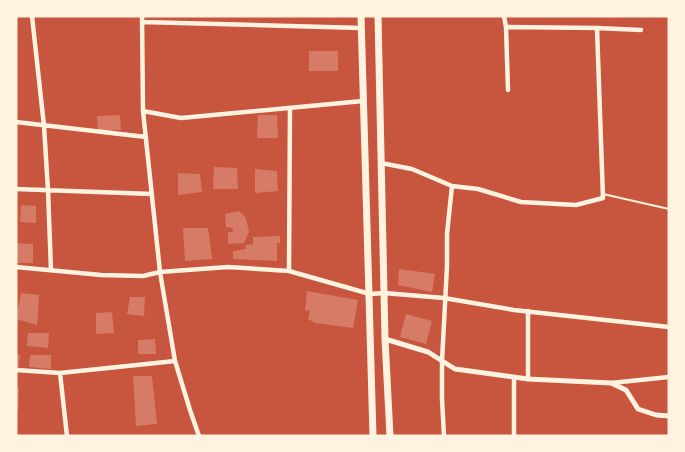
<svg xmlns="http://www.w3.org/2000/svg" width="685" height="452" font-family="'Noto Sans',sans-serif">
  <rect width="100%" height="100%" fill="#c8553d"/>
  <!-- building -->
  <path fill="#d67c66" d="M 309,51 L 338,51 L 338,71 L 309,71 Z
    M 120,115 L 121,130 L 98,131 L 97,116 Z
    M 258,115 L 277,115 L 278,138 L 257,138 Z
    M 214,167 L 237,168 L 238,189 L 213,189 Z
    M 255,169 L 277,171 L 278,191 L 255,193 Z
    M 178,173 L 200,174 L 202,192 L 178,195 Z
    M 21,205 L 36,206 L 36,223 L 20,222 Z
    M 239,211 L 246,218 L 249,232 L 244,243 L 228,244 L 228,232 L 233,232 L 232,228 L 226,227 L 225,214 Z
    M 183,228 L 208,228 L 212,259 L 185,261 Z
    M 280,236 L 280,243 L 277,243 L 277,261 L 233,259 L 233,251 L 246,249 L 246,245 L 253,244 L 253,237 Z
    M 16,243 L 33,244 L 33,263 L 16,263 Z
    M 399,269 L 435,274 L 432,292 L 398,285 Z
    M 307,291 L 358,300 L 353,328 L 315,323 L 308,319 L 310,311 L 305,310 Z
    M 21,293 L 39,295 L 37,325 L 16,319 Z
    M 130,297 L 145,297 L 144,316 L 127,314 Z
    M 112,312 L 114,333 L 96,334 L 96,313 Z
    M 406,314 L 432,321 L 426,344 L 400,337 Z
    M 28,333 L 49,333 L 48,348 L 27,346 Z
    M 155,339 L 156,354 L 138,354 L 138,340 Z
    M 16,355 L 20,355 L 18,369 L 16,369 Z
    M 30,355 L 51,355 L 51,369 L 29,367 Z
    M 133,376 L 152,376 L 157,424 L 136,426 Z
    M 16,388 L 19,388 L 18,411 L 16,411 Z"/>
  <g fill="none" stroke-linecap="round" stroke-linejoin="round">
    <!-- service -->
    <path stroke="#fff3e0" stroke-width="2" d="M 603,194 L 669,209"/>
    <!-- minor -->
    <path stroke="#fff3e0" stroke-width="4.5" d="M 32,16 L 44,126 L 48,190 L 51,270
      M 142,16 L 143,111 L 160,272 L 175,361 L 190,410 L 199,436
      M 142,22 L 361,28
      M 506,27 L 508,90
      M 597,28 L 641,30
      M 143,111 L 181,118 L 363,101
      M 16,122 L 146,137
      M 381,163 L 412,169 L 452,186 L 478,189 L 521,202 L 576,205 L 603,198 L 597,28 L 506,27 L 504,16
      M 16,189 L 152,194
      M 16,267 L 101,275 L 143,276 L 160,272 L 228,267 L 289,271 L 370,294 L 384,293 L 444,298 L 514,310 L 669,327
      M 289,271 L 290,108
      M 16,370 L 60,373 L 175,361
      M 60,373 L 67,436
      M 528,379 L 528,311
      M 611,383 L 669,377
      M 444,436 L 442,399 L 442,361 L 447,266 L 447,234 L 452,186
      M 514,436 L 514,377"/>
    <!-- tertiary -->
    <path stroke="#fff3e0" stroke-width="5" d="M 385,339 L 428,352 L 455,369 L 528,379 L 611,383 L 626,390 L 638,409 L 656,415 L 669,416"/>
    <!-- trunk -->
    <path stroke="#fff3e0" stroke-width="7" d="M 361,16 C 364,156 370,296 373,436
      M 378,16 L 385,339 L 390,436"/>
  </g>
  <!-- border -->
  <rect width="685" height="452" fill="none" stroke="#fff3e0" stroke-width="35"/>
</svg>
